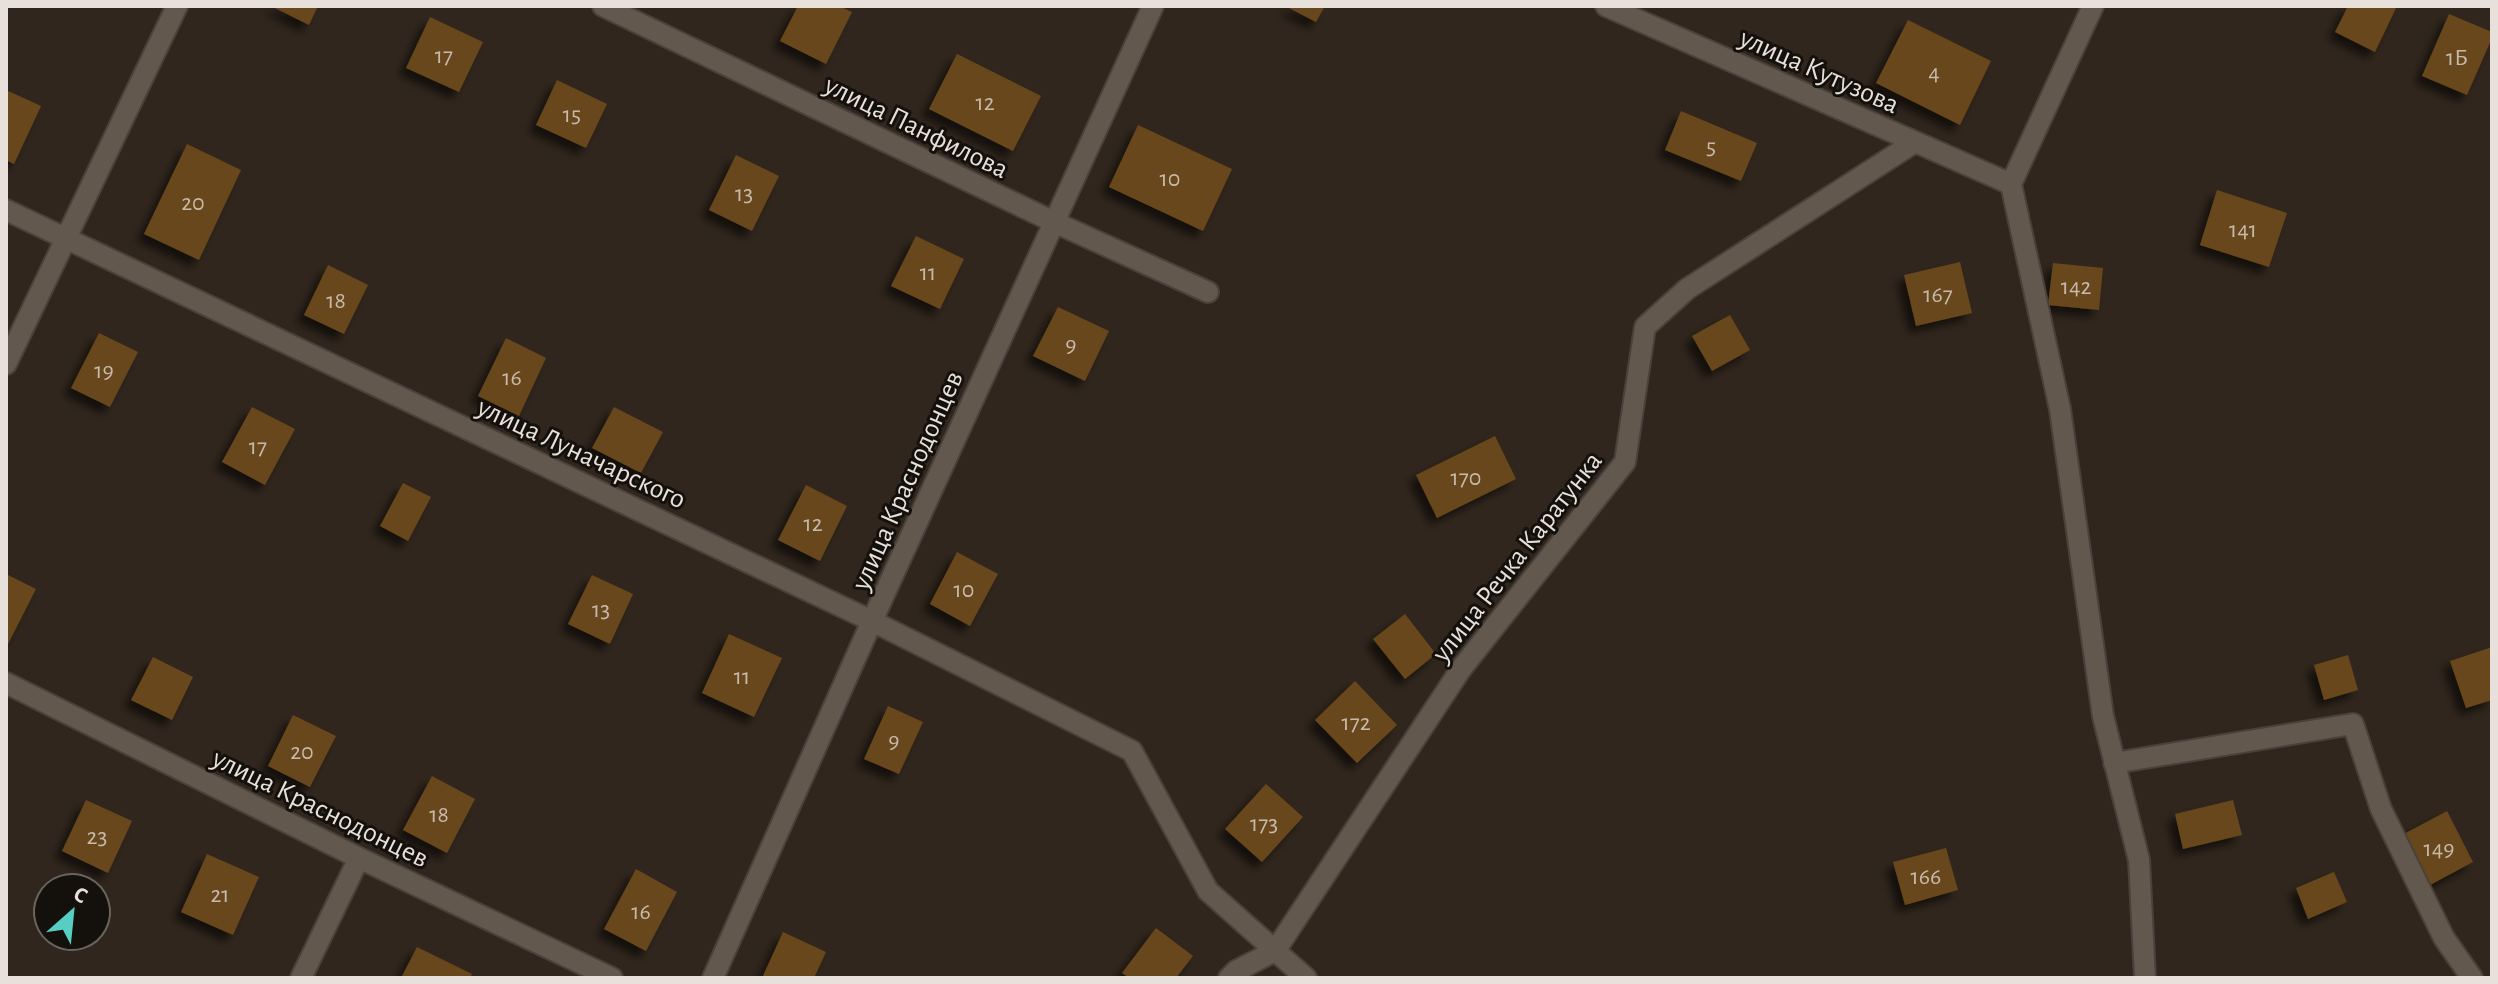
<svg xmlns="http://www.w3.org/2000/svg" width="2498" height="984" font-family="'Alegreya Sans',sans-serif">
  <defs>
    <filter id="shadow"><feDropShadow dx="-7" dy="7" stdDeviation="4" flood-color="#0009"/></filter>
  </defs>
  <rect width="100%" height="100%" fill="#30261d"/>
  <!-- building -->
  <path fill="#68471a" filter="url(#shadow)" d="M 271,6 L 318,6 L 309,25 Z
    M 798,6 L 839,6 L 852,12 L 826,64 L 780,41 Z
    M 1285,6 L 1325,6 L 1316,22 Z
    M 2348,6 L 2397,6 L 2375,52 L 2335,32 Z
    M 2449,14 L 2492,32 L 2492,38 L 2467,95 L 2422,76 Z
    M 430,17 L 483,42 L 459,92 L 406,68 Z
    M 1908,20 L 1991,61 L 1960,125 L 1876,83 Z
    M 957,54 L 1041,96 L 1013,151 L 929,109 Z
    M 557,80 L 607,104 L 586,148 L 536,125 Z
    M 6,90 L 41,106 L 14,164 L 6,160 Z
    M 1681,111 L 1757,143 L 1741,181 L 1665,150 Z
    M 1138,125 L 1232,169 L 1203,231 L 1109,187 Z
    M 187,144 L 241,170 L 199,260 L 144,234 Z
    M 736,155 L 779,176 L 752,231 L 709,210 Z
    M 2217,190 L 2287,213 L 2269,267 L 2200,245 Z
    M 916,236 L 964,259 L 940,309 L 891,286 Z
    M 1960,262 L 1972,313 L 1916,326 L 1904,275 Z
    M 2053,263 L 2103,268 L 2099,310 L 2048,305 Z
    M 328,265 L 368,285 L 344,334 L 304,315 Z
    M 1058,307 L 1109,331 L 1085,381 L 1033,356 Z
    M 1730,315 L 1750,350 L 1712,371 L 1692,336 Z
    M 99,333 L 138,352 L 110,407 L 71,388 Z
    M 506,338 L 546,358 L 519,416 L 478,396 Z
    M 252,407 L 295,429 L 265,485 L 222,462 Z
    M 614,407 L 663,432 L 641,473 L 592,448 Z
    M 1495,436 L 1516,479 L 1437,518 L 1416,475 Z
    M 403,483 L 431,497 L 408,541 L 380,526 Z
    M 806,485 L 847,506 L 820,561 L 778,540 Z
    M 957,552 L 998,574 L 970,626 L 930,604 Z
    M 6,574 L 36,589 L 6,648 Z
    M 592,575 L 633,594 L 610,644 L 568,624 Z
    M 1405,614 L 1436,654 L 1405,679 L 1373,639 Z
    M 729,634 L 782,658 L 754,717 L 702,693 Z
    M 2492,647 L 2492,700 L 2466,708 L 2450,661 Z
    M 2348,655 L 2358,690 L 2324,700 L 2314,665 Z
    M 153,657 L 193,677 L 172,720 L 131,700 Z
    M 1355,681 L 1397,725 L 1357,763 L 1315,720 Z
    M 888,706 L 923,722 L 899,774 L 864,759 Z
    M 293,715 L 336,736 L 310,787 L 268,766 Z
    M 432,776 L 475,799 L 447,853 L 403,830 Z
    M 1266,784 L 1303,817 L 1262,862 L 1225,829 Z
    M 86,800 L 132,821 L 108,873 L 62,851 Z
    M 2233,800 L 2242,835 L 2183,849 L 2175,814 Z
    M 2447,811 L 2473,862 L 2430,885 L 2404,834 Z
    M 1946,848 L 1958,890 L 1905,905 L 1893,862 Z
    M 207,854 L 259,877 L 233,935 L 181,912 Z
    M 636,869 L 677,892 L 646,951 L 604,929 Z
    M 2334,872 L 2347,902 L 2308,919 L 2296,888 Z
    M 1156,928 L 1193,956 L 1176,978 L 1129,978 L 1122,973 Z
    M 783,932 L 826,952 L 814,978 L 762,978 Z
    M 417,947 L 472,974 L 470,978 L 401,978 Z"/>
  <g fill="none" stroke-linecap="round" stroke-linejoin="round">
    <!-- minor casing -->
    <g stroke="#49413a" stroke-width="24">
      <path id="minor" d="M 603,6 L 1054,222 L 1208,292
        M 1606,6 L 2011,184
        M 2011,184 L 2060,409 L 2103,716 L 2139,860 L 2145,978
        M 2011,184 L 2093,6
        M 6,210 L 872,621 L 1132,751 L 1208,891 L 1306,978
        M 6,364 L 177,6
        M 6,683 L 359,858 L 612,978
        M 2114,763 L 2353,724 L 2381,809 L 2444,938 L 2472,978
        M 301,978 L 359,858
        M 713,978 L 872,621 L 1153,6
        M 1229,978 L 1236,971 L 1275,951 L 1461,669 L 1625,462 L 1645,327 L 1687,289 L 1915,142"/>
    </g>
    <!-- minor -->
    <use href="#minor" stroke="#63584e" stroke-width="20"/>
  </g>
  <g text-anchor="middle" stroke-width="6" stroke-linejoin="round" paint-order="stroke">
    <!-- number labels -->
    <g font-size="24" fill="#c8baab">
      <text x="444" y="63">17</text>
      <text x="2457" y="65">1Б</text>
      <text x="1934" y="80">4</text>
      <text x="985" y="110">12</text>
      <text x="572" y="122">15</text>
      <text x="1711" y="154">5</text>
      <text x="1170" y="186">10</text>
      <text x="744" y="201">13</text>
      <text x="193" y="210">20</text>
      <text x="2243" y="237">141</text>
      <text x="928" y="280">11</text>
      <text x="2076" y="294">142</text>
      <text x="1938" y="302">167</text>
      <text x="336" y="308">18</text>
      <text x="1071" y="352">9</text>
      <text x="104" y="378">19</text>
      <text x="512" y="385">16</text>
      <text x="258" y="454">17</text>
      <text x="1466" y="485">170</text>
      <text x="813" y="531">12</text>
      <text x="964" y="597">10</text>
      <text x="601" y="617">13</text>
      <text x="742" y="684">11</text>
      <text x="1356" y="730">172</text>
      <text x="894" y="748">9</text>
      <text x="302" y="759">20</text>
      <text x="439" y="822">18</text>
      <text x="1264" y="831">173</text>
      <text x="97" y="844">23</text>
      <text x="2439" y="856">149</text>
      <text x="1926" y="884">166</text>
      <text x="220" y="902">21</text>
      <text x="641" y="919">16</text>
    </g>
    <!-- street labels -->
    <g font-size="28" fill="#e8e1db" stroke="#14100c">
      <text transform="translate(1820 70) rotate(24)" y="10">улица Кутузова</text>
      <text transform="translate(917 126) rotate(26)" y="10">улица Панфилова</text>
      <text transform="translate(582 452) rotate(25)" y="10">улица Луначарского</text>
      <text transform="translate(906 480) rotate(-66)" y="10">улица Краснодонцев</text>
      <text transform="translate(1516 556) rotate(-52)" y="10">улица Речка Каратунка</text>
      <text transform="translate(321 807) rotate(26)" y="10">улица Краснодонцев</text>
    </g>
  </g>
  <!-- border -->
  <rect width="2498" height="984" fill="none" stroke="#e8e1db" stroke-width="16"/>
  <!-- north arrow -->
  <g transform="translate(72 912) rotate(27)"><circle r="38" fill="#14100c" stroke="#69645f" stroke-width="2"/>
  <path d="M0-6L14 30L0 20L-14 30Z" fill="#56cec4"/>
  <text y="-12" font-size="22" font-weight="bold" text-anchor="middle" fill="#e8e1db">С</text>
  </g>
</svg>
